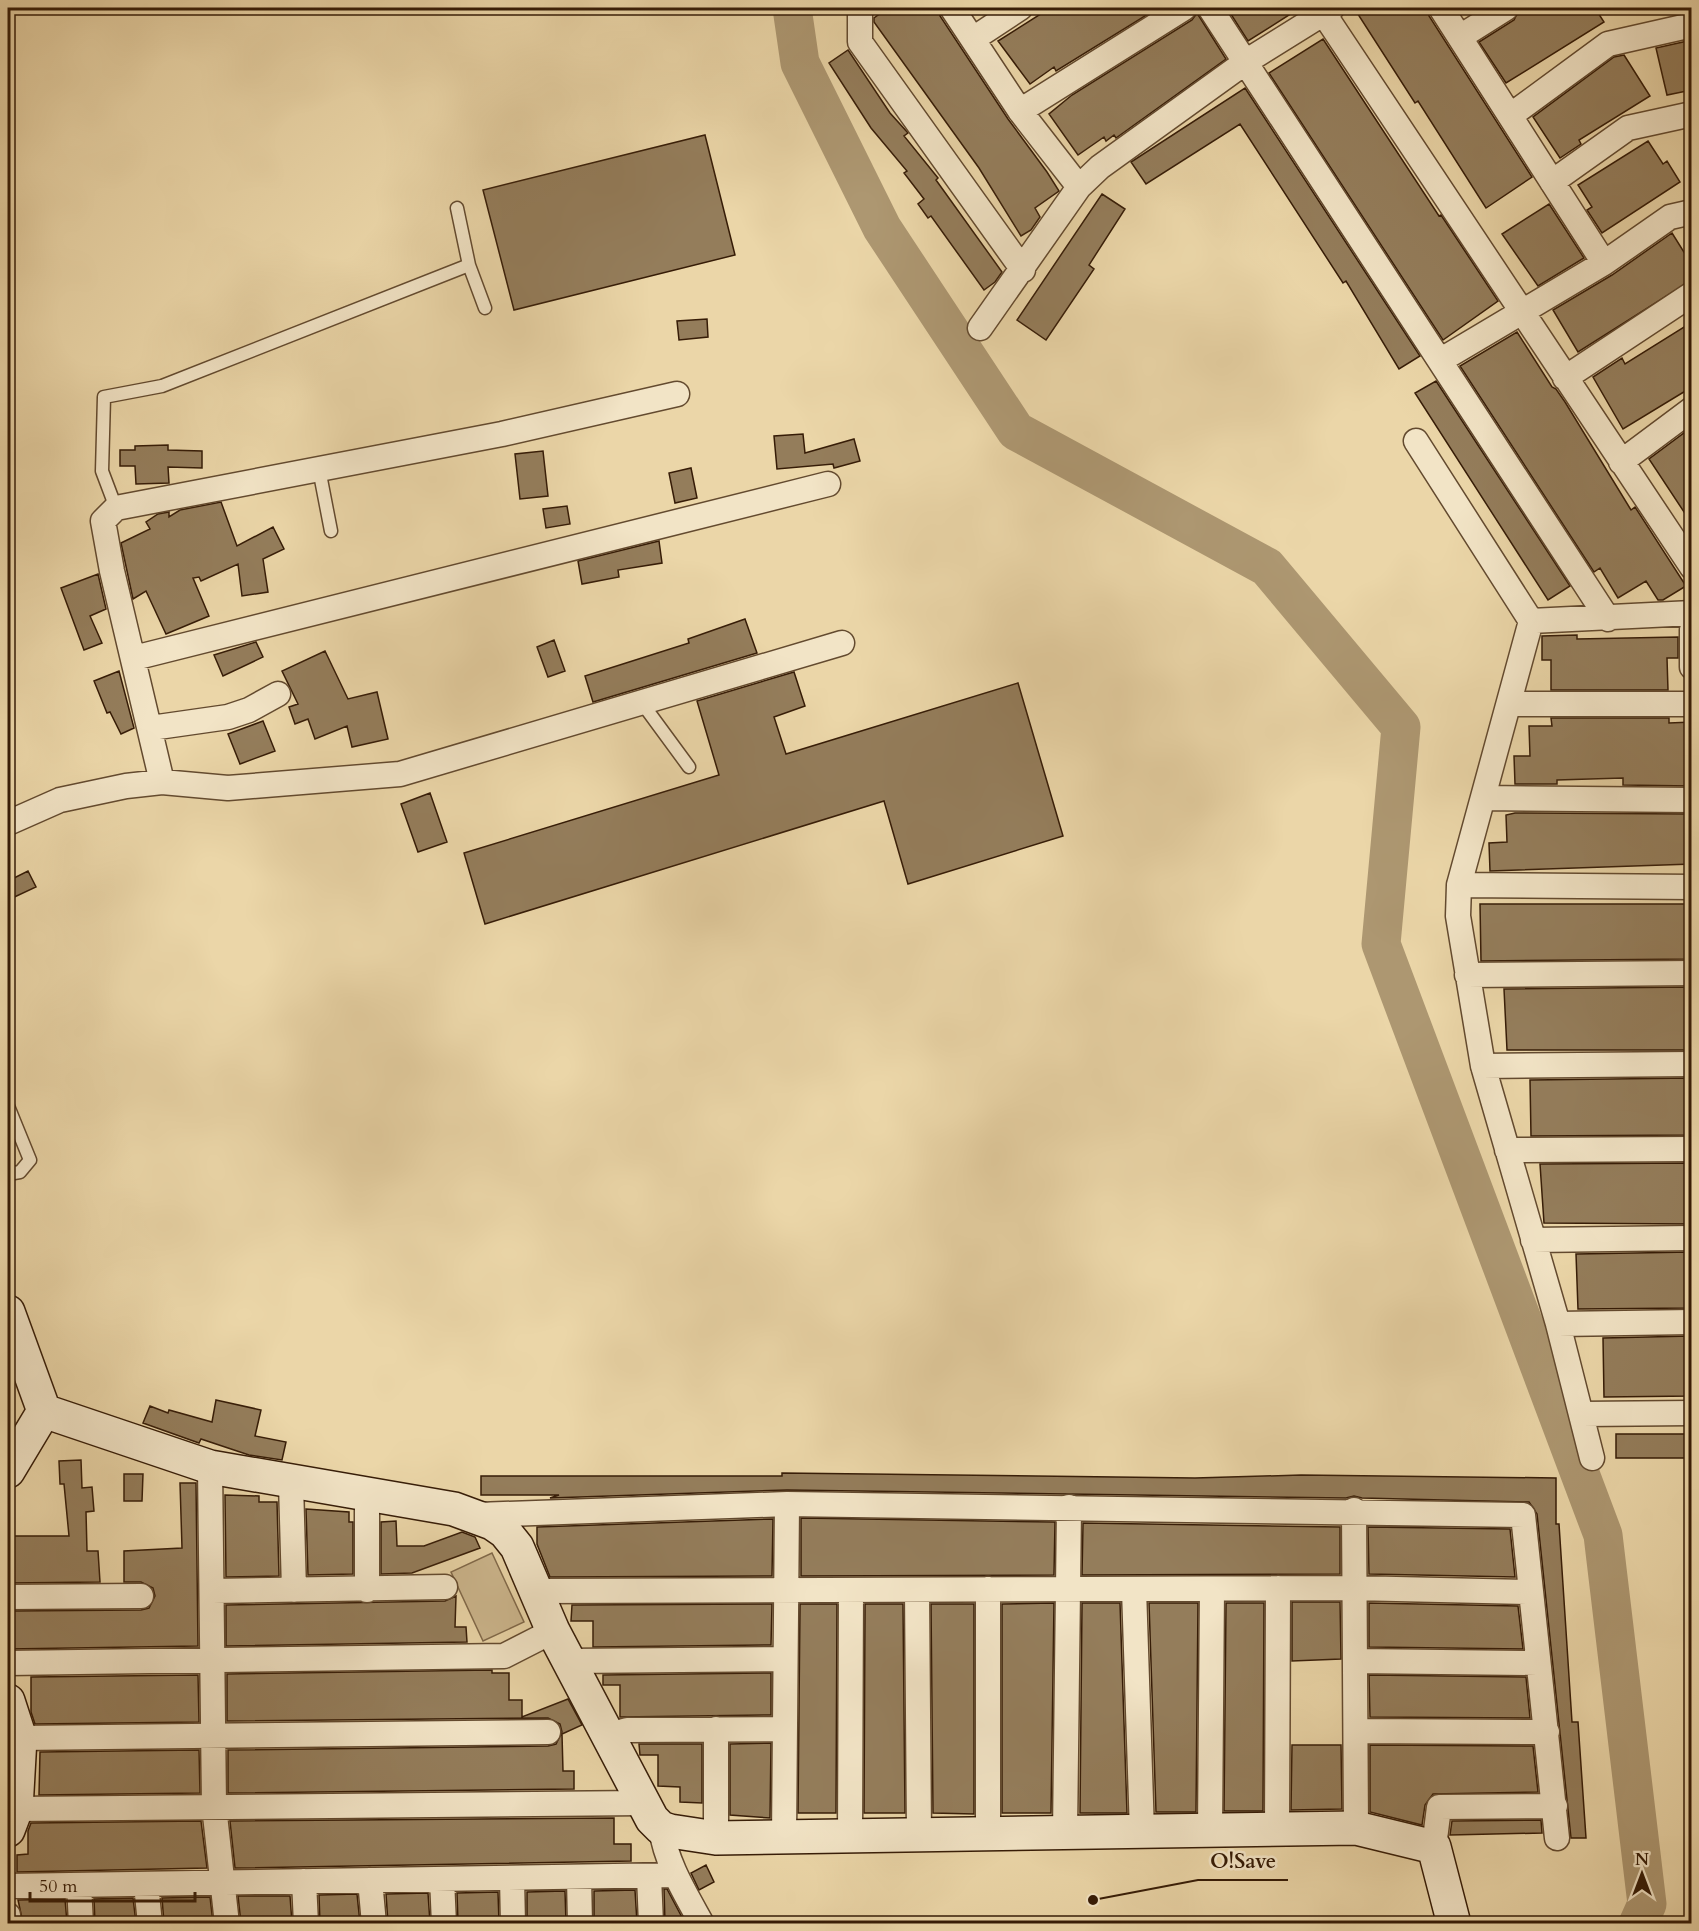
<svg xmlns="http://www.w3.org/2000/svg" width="1699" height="1931" font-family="Cardo,serif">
  <rect width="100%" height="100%" fill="#ebd6a8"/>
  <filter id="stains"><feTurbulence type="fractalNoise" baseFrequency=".00333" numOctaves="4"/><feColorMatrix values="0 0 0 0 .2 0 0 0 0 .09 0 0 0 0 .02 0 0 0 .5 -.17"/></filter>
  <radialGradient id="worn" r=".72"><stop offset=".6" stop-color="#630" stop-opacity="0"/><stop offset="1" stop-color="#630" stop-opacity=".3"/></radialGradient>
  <!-- green -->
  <path fill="#ccb68d" stroke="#81694a" stroke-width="1.5" d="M 492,1553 L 524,1622 L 483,1641 L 451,1572 Z"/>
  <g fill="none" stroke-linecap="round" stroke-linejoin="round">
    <!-- river -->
    <path stroke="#ad9771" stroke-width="39" d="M 792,8 L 800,63 L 882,228 L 1016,431 L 1267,567 L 1401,727 L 1381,944 L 1603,1535 L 1647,1904 L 1638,1924"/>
  </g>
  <!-- building -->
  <path fill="#947d5b" stroke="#361c07" stroke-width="1.5" d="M 888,8 L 938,8 L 940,16 L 1008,119 L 1047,172 L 1059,191 L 1035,208 L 1040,217 L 1031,230 L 1021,236 L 979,168 L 874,22 L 874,18 Z
    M 1050,8 L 1158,8 L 1056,71 L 1054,67 L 1030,84 L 998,41 Z
    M 1227,8 L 1300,8 L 1248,41 Z
    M 1354,8 L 1427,8 L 1429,16 L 1532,177 L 1486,208 L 1418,101 L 1415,103 Z
    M 1520,8 L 1595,8 L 1604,22 L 1506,83 L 1479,42 L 1514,20 Z
    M 1197,13 L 1226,59 L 1116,138 L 1114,135 L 1106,141 L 1104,137 L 1078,155 L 1049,114 L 1072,95 L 1192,20 Z
    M 1323,39 L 1439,216 L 1441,215 L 1498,301 L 1443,340 L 1269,73 Z
    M 1692,40 L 1692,90 L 1667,95 L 1656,48 Z
    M 848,50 L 890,113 L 908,133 L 904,136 L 938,178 L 936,180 L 1002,272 L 995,282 L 984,290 L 931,216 L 928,218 L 918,204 L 924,199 L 904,173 L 907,171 L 871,128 L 829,63 Z
    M 1624,55 L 1650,96 L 1579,140 L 1581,144 L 1560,158 L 1533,117 L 1614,57 Z
    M 1245,88 L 1420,356 L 1399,369 L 1346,281 L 1343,283 L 1240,124 L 1146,184 L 1131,162 Z
    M 705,135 L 735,255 L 514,310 L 483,190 Z
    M 1648,141 L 1663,164 L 1667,161 L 1680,182 L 1602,233 L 1587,210 L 1592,207 L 1578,185 Z
    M 1102,194 L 1125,209 L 1089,265 L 1094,269 L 1046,340 L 1017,320 Z
    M 1549,204 L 1584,258 L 1538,286 L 1502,234 Z
    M 1672,233 L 1692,265 L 1692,280 L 1578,352 L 1553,310 L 1612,275 Z
    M 707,319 L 708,337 L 679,340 L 677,321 Z
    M 1692,322 L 1692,387 L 1623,429 L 1593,377 L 1622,358 L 1625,364 Z
    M 1517,332 L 1552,387 L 1556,389 L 1565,402 L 1631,510 L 1635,507 L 1686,586 L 1663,600 L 1658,600 L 1646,581 L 1618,598 L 1600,568 L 1594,572 L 1460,366 Z
    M 1436,381 L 1570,586 L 1548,600 L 1415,393 Z
    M 1692,427 L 1692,524 L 1649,459 Z
    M 803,434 L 805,453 L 854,439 L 860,461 L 834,468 L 833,464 L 777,469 L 774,436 Z
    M 168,445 L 168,450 L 202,451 L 202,468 L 168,467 L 169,483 L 136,484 L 135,466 L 120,466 L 120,450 L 135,450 L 135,446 Z
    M 543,451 L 548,496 L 520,499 L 515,454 Z
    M 691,468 L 697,498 L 675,503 L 669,473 Z
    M 221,502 L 237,546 L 273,527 L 284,549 L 263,559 L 268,592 L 242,596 L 238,564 L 201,581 L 199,577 L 193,578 L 209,616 L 166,634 L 146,591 L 133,599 L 121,543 L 150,529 L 146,522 L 158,514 L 169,512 L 169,517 L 180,510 Z
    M 567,506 L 570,524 L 546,528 L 543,509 Z
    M 659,541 L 662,563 L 618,570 L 619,577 L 582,584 L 578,561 Z
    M 98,574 L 106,609 L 90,616 L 102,643 L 84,650 L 61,588 Z
    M 745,619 L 757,653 L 593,702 L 585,676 L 689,643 L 688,639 Z
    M 1577,635 L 1577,639 L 1678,637 L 1678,658 L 1667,658 L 1668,690 L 1551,690 L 1551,660 L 1542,660 L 1542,636 Z
    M 554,640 L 565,671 L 548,677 L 537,647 Z
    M 256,642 L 263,657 L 223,676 L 214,655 Z
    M 325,651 L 348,699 L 377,692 L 388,739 L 352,747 L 347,726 L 315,739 L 308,719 L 295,724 L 289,707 L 298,704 L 282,671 Z
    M 119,671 L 134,728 L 121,734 L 110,712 L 107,713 L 94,681 Z
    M 794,672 L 805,706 L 774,717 L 786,754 L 1018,683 L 1063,836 L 908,884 L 884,801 L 485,924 L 464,853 L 719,775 L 697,701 Z
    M 1551,718 L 1669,718 L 1669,723 L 1692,722 L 1692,786 L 1623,785 L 1623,778 L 1557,780 L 1557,784 L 1515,784 L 1514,756 L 1530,756 L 1529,726 L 1552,726 Z
    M 263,721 L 275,751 L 240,764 L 228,734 Z
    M 430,793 L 447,842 L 418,852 L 401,804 Z
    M 1515,813 L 1692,814 L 1692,864 L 1490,871 L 1489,843 L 1507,842 L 1506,815 Z
    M 28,871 L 36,887 L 8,900 L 8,881 Z
    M 1480,904 L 1692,904 L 1692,959 L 1481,961 Z
    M 1692,987 L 1692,1050 L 1507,1050 L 1504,989 Z
    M 1692,1078 L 1692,1135 L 1531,1136 L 1530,1080 Z
    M 1692,1163 L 1692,1224 L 1544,1223 L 1540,1164 Z
    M 1692,1252 L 1692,1308 L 1578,1309 L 1576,1254 Z
    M 1692,1336 L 1692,1396 L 1604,1397 L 1603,1338 Z
    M 216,1400 L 261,1410 L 255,1436 L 286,1442 L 282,1460 L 249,1455 L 201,1439 L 199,1443 L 143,1423 L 150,1406 L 168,1413 L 169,1410 L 212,1422 Z
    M 1616,1434 L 1692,1434 L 1692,1458 L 1616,1458 Z
    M 81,1460 L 82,1488 L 92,1487 L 94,1511 L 86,1512 L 87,1551 L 98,1551 L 100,1582 L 8,1583 L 8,1536 L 69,1536 L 64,1484 L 60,1484 L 59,1461 Z
    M 782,1473 L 1195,1478 L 1301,1475 L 1556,1478 L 1556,1524 L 1559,1524 L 1572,1722 L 1578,1722 L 1586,1838 L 1571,1838 L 1537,1514 L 1529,1502 L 1362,1498 L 1354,1496 L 1346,1498 L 787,1490 L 550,1498 L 559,1495 L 481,1495 L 481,1476 L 782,1476 Z
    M 124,1474 L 143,1474 L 142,1501 L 124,1501 Z
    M 180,1483 L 196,1483 L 198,1646 L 8,1649 L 8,1611 L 141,1610 L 149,1608 L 155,1596 L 153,1588 L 141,1582 L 124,1582 L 124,1551 L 182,1548 Z
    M 225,1495 L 259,1496 L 259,1502 L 277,1502 L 279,1576 L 226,1577 Z
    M 306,1509 L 349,1512 L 349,1522 L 353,1522 L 353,1574 L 308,1575 Z
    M 801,1518 L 1055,1522 L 1054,1575 L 801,1576 Z
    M 773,1519 L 772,1576 L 550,1577 L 537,1544 L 537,1527 Z
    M 396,1521 L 397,1546 L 424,1546 L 462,1532 L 475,1537 L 480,1548 L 412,1573 L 381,1574 L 381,1522 Z
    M 1083,1523 L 1340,1527 L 1340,1574 L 1082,1575 Z
    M 1368,1527 L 1510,1529 L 1515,1577 L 1369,1574 Z
    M 456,1596 L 455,1627 L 466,1627 L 467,1642 L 226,1646 L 226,1605 L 445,1601 Z
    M 1292,1602 L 1340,1602 L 1341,1659 L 1292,1661 Z
    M 1054,1603 L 1051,1813 L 1002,1813 L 1002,1604 Z
    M 1082,1603 L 1120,1603 L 1127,1813 L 1080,1813 Z
    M 1149,1603 L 1198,1603 L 1196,1812 L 1156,1812 Z
    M 1226,1603 L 1264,1603 L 1263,1811 L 1224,1811 Z
    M 1369,1603 L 1518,1606 L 1523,1649 L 1369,1647 Z
    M 772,1604 L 771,1645 L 593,1647 L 593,1621 L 571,1621 L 572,1605 Z
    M 800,1604 L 837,1604 L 836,1813 L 798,1813 Z
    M 865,1604 L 903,1604 L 905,1813 L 864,1813 Z
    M 931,1604 L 974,1604 L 974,1814 L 933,1813 Z
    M 492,1670 L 492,1673 L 509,1673 L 509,1700 L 522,1700 L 522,1717 L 568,1699 L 582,1725 L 562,1734 L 563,1771 L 574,1771 L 574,1789 L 228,1793 L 228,1750 L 548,1746 L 556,1744 L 562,1732 L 560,1724 L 548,1718 L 227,1721 L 227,1674 Z
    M 771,1673 L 771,1715 L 620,1717 L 620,1685 L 603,1685 L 603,1675 Z
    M 198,1675 L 199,1722 L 35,1724 L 31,1712 L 31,1677 Z
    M 1369,1675 L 1526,1677 L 1530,1718 L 1370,1717 Z
    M 771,1743 L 770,1818 L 730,1815 L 730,1744 Z
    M 639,1744 L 702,1744 L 702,1803 L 680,1802 L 680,1787 L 658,1786 L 658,1755 L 640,1755 Z
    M 1292,1745 L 1341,1745 L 1342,1809 L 1291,1810 Z
    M 1370,1745 L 1533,1746 L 1538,1792 L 1433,1794 L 1425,1805 L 1422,1825 L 1370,1812 Z
    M 199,1750 L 200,1793 L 39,1795 L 40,1752 Z
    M 614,1818 L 614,1844 L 631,1844 L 631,1861 L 235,1868 L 230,1821 Z
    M 1541,1820 L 1542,1833 L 1450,1835 L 1452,1821 Z
    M 201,1821 L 207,1868 L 17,1872 L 17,1855 L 28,1854 L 28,1831 L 31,1823 Z
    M 706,1865 L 714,1882 L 699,1890 L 691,1873 Z
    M 664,1889 L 667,1889 L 685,1923 L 665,1923 Z
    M 635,1890 L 637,1923 L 594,1923 L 594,1891 Z
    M 565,1891 L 566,1923 L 527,1923 L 527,1892 Z
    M 498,1892 L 499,1923 L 458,1923 L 457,1893 Z
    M 428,1893 L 430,1923 L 388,1923 L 386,1894 Z
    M 357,1894 L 360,1923 L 320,1923 L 319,1895 Z
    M 238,1896 L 290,1896 L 292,1923 L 241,1923 Z
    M 210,1897 L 213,1923 L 164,1923 L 162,1898 Z
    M 133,1898 L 136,1923 L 95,1923 L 94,1899 Z
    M 65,1899 L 67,1923 L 23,1923 L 18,1900 Z"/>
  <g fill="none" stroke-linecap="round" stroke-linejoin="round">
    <!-- lane casing -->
    <g stroke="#634a2f" stroke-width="15">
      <path id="lane" d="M 469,265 L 485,308
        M 319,469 L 331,531
        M 116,508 L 102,471 L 104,397 L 162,386 L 469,265 L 457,208
        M 642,703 L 689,767
        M 8,1106 L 30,1160 L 20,1172 L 8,1174"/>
    </g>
    <!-- street casing -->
    <g stroke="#634a2f" stroke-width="27">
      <path id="street" d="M 860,8 L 860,42 L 1023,270
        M 952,8 L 1020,111 L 1079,187
        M 1210,8 L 1608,619
        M 1320,8 L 1692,567
        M 1441,8 L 1604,263
        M 1460,37 L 1506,8
        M 973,39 L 1020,8
        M 1020,111 L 1184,8
        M 1510,116 L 1608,44 L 1692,25
        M 1552,182 L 1628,128 L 1692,114
        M 980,328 L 1079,187 L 1100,167 L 1247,61 L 1332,8
        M 1441,360 L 1604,263 L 1670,217 L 1692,212
        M 1565,378 L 1692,294
        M 1416,441 L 1531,621
        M 1621,462 L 1692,409
        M 1692,630 L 1692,667
        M 134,658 L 828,484
        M 1509,704 L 1692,704
        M 151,728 L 228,717 L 249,710 L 278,694
        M 162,782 L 112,571 L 103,521 L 116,508 L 502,434 L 677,394
        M 1484,798 L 1692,800
        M 8,823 L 60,800 L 126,786 L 162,782 L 228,788 L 400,774 L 842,643
        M 1459,885 L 1692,887
        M 1467,975 L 1692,973
        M 1483,1066 L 1692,1064
        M 1507,1150 L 1692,1149
        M 1533,1240 L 1692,1238
        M 1558,1324 L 1692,1322
        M 1582,1414 L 1692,1413
        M 1592,1458 L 1558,1324 L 1483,1066 L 1458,916 L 1459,885 L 1531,621 L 1692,613
        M 210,1467 L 214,1806 L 227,1924
        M 291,1483 L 294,1590
        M 367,1493 L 367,1590
        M 1354,1510 L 1356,1828
        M 477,1515 L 787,1504 L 1523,1515 L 1557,1838
        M 988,1589 L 988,1833
        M 1134,1589 L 1142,1832
        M 213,1591 L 445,1587
        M 538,1591 L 1353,1588 L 1531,1592
        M 917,1591 L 919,1835
        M 8,1597 L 141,1596
        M 570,1661 L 785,1659
        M 1356,1661 L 1537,1663
        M 8,1663 L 504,1656 L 553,1631
        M 716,1729 L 716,1838
        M 1357,1731 L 1547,1732
        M 608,1735 L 627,1730 L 784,1729
        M 20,1738 L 548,1732
        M 16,1809 L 644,1803
        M 661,1828 C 666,1863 685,1893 702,1924
        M 1277,1829 L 1278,1588
        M 1210,1830 L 1212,1589
        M 1065,1833 L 1069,1507
        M 850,1836 L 851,1591
        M 784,1837 L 787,1504
        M 1434,1847 L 1439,1807 L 1555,1806
        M 649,1876 L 651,1924
        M 579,1877 L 580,1924
        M 512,1878 L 513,1924
        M 442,1879 L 444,1924
        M 370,1880 L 374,1924
        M 304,1881 L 306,1924
        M 146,1884 L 150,1924
        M 79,1885 L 81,1924
        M 8,1886 L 675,1875
        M 8,1915 L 9,1924"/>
    </g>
    <!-- secondary casing -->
    <g stroke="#361c07" stroke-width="36">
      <path id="secondary" d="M 8,1312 L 44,1411 L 8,1471
        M 44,1411 L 210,1467 L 454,1509 L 492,1523 L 505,1532 L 517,1547 L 553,1631 L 652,1819 L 661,1828 L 670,1831 L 716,1838 L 1356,1828 L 1434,1847 L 1454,1924
        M 8,1701 L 20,1738 L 16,1809 L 8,1830"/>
    </g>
    <!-- lane -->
    <use href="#lane" stroke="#f2e4c6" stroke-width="12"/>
    <!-- street -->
    <use href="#street" stroke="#f2e4c6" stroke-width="24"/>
    <!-- secondary -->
    <use href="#secondary" stroke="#f2e4c6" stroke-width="33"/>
  </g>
  <!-- callouts -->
  <path fill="none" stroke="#361c07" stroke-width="2" d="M1093 1900L1198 1880H1288"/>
  <circle fill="#361c07" stroke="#f2e4c6" stroke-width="2" cx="1093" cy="1900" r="6"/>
  <g font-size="21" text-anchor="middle" font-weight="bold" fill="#361c07" stroke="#f2e4c6" stroke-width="5" stroke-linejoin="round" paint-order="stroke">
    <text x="1243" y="1868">O!Save</text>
  </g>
  <!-- margin -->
  <rect width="1699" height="1931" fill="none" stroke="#ebd6a8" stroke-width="30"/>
  <rect x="9" y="9" width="1681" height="1913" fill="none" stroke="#361c07" stroke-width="3"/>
  <rect x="15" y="15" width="1669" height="1901" fill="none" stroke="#361c07" stroke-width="1.5"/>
  <!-- north arrow -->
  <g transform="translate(1642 1874)" stroke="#f2e4c6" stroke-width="4.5" paint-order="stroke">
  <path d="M0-4.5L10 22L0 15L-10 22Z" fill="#361c07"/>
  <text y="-9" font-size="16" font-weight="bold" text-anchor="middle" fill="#361c07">N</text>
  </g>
  <!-- scale -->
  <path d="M30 1892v9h165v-9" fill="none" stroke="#361c07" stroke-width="3"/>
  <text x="39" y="1892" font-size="18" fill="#361c07" stroke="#f2e4c6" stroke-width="4.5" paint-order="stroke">50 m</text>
  <rect width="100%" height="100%" filter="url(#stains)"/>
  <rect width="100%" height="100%" fill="url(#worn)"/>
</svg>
